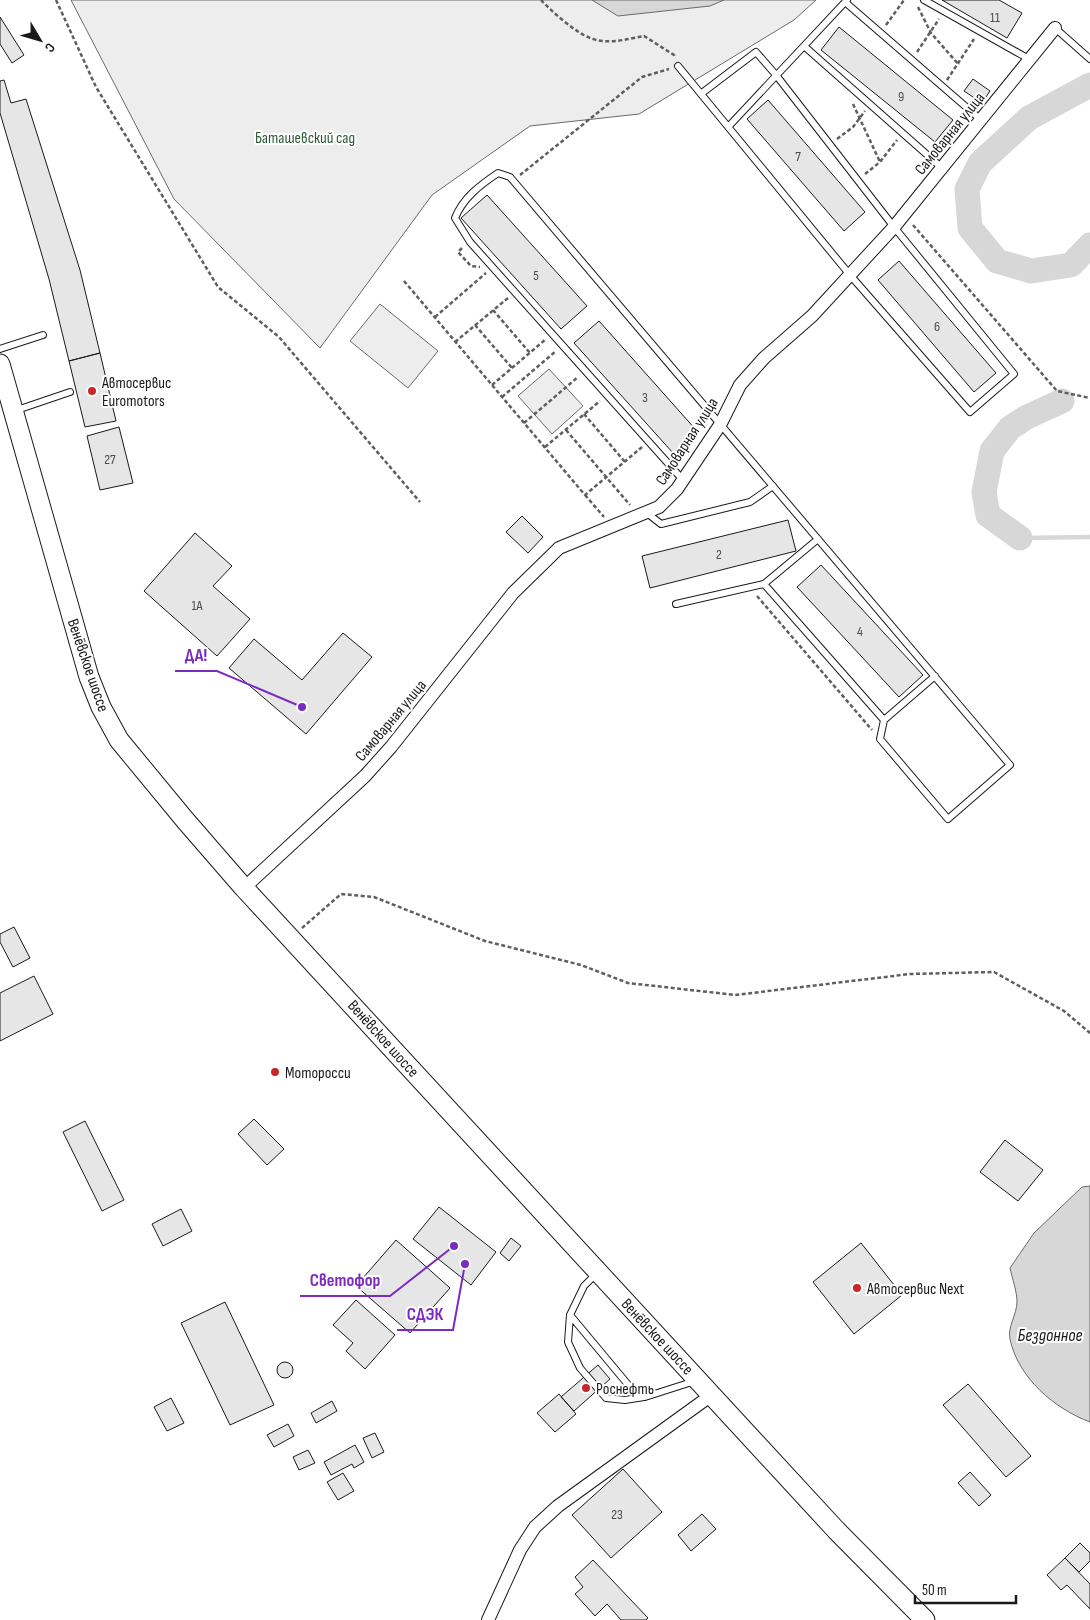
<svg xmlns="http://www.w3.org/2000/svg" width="1090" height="1620" font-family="'Sofia Sans Condensed',sans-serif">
  <rect width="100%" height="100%" fill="#fff"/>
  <!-- green -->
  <path fill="#ededed" stroke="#6a6a6a" d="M 71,0 L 816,0 L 794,20 L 639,114 L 530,126 L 432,195 L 320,348 L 174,199 Z
    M 380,304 L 438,351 L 408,388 L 350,341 Z
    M 549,369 L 583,406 L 552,434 L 518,396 Z"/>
  <!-- water -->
  <path fill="#d7d7d7" stroke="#6a6a6a" d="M 592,0 L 724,0 L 710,6 L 618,16 Z
    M 1090,1186 L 1090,1422 C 1055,1409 1018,1378 1010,1339 C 1007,1328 1017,1314 1017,1302 C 1017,1291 1012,1278 1010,1268 L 1034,1233 L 1082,1187 Z"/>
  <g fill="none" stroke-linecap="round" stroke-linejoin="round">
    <!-- stream -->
    <path stroke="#d7d7d7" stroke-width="4.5" d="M 1020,538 L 1090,537"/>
    <!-- river -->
    <path stroke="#d7d7d7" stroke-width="25" d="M 1090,85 L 1029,118 L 980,163 L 967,189 L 970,228 L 997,261 L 1031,271 L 1071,265 L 1090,245
      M 1020,538 L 988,515 L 984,492 L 992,451 L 1010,428 L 1027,417 L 1062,401"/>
  </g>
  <!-- building -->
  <path fill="#e6e6e6" stroke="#1a1a1a" d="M 942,0 L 999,0 L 1022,13 L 1007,38 Z
    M 0,17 L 24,55 L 12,63 L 0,44 Z
    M 839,27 L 953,120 L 935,142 L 821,50 Z
    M 973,79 L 990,91 L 982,103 L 964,91 Z
    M 4,80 L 11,103 L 26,99 L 80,270 L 100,353 L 69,361 L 49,279 L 0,113 L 0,81 Z
    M 768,100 L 865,212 L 844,231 L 747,119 Z
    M 487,195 L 587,306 L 561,329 L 461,218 Z
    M 899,261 L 996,373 L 974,392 L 878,280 Z
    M 599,321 L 697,431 L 673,453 L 574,343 Z
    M 100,353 L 116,421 L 85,427 L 69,361 Z
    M 119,427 L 133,483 L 100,490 L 87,436 Z
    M 522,516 L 543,537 L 528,553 L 506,532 Z
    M 788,520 L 796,551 L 650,588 L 642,556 Z
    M 195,533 L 232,566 L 213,586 L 250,619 L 217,656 L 144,591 Z
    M 821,565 L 923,675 L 899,697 L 797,587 Z
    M 343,633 L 372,657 L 306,734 L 229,668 L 254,639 L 302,680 Z
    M 14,927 L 30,958 L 13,967 L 0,942 L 0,934 Z
    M 34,976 L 53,1014 L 0,1041 L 0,993 Z
    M 254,1119 L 284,1149 L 267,1165 L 238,1134 Z
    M 85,1121 L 124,1200 L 102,1211 L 63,1132 Z
    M 1005,1140 L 1043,1170 L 1018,1201 L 980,1172 Z
    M 439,1207 L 496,1252 L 471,1285 L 413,1239 Z
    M 181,1209 L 192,1231 L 163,1246 L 152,1224 Z
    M 511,1238 L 521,1246 L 509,1261 L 500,1253 Z
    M 396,1240 L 450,1288 L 410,1333 L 356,1286 Z
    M 861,1243 L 902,1295 L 854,1334 L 813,1282 Z
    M 356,1300 L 395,1335 L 365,1369 L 346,1351 L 353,1343 L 333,1325 Z
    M 225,1302 L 274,1405 L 230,1425 L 181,1323 Z
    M277 1370a8 8 0 1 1 16 0a8 8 0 1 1-16 0Z
    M 598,1365 L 610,1379 L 574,1411 L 561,1397 Z
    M 968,1384 L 1031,1456 L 1006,1477 L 943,1405 Z
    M 559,1394 L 576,1414 L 555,1432 L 537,1413 Z
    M 171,1398 L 184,1423 L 167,1431 L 154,1407 Z
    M 332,1401 L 337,1411 L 316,1423 L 311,1413 Z
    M 288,1424 L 294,1436 L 274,1447 L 267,1435 Z
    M 375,1433 L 384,1452 L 372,1458 L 363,1438 Z
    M 355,1445 L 364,1462 L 354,1468 L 352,1464 L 331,1475 L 324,1462 Z
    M 308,1450 L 315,1463 L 299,1470 L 293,1457 Z
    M 623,1469 L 662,1512 L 611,1558 L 572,1515 Z
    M 970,1472 L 991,1495 L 979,1506 L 958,1483 Z
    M 343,1473 L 354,1491 L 338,1500 L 327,1482 Z
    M 702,1514 L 716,1529 L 691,1551 L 678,1535 Z
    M 1080,1543 L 1090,1553 L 1090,1561 L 1079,1572 L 1065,1558 Z
    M 1065,1558 L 1090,1584 L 1090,1609 L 1067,1585 L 1061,1590 L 1047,1575 Z
    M 593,1560 L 648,1618 L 646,1620 L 621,1620 L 607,1604 L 595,1616 L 575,1594 L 583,1587 L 575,1577 Z"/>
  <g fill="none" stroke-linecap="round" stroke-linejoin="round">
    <!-- lane casing -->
    <g stroke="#1a1a1a" stroke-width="8">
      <path id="lane" d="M 924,0 L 1029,59
        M 845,2 L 980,119
        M 1055,28 L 1090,59
        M 804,46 L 941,167
        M 678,66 L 850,275 L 970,412 L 1014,374 L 894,227 L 776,75 L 756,52 L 702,93
        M 729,126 L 847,0
        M 0,349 L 43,335
        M 14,411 L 70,392
        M 647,513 L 661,524 L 750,502 L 773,486
        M 764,584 L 818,539
        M 676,604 L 764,584 L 884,720 L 880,739 L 948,819 L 1010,765 L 510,177 L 498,173 C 480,185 463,198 455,218 L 470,242 L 683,480
        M 884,720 L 935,676
        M 597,1273 L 584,1286 L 570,1315 L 635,1393 L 645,1397 L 695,1381
        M 570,1315 L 568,1342 L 580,1368 L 606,1398 L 625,1400 L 644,1397"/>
    </g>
    <!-- street casing -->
    <g stroke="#1a1a1a" stroke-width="14">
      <path id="street" d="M 244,888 L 365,776 L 391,747 L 513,593 L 559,548 L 659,507 L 677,489 L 720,425 L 740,385 L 764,358 L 812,316 L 894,227 L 1055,28
        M 488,1620 L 520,1550 L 535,1527 L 558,1506 L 713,1394"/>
    </g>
    <!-- primary casing -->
    <g stroke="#1a1a1a" stroke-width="21">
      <path id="primary" d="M 0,364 L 89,677 L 101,707 L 119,740 L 185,820 L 244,888 L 836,1530 L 925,1620"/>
    </g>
    <!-- path -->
    <path stroke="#5f5f5f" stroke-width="2.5" stroke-dasharray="4 2.5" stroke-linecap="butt" d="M 56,0 L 96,87 L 218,287 L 279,337 L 420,502
      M 541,0 C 552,12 575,32 590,38 C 607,45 628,39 644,36 L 674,55 L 675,58
      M 918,7 L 931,33 L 959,65
      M 886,25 L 904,0
      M 917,52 L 939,19
      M 947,80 L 974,39
      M 853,104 L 880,162
      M 837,139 L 853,127 L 865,111
      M 865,174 L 880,162 L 897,140
      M 520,175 L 642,77 L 669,69
      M 913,225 L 1057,391 L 1090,398
      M 462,248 L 458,252 L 471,266 L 480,267
      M 404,281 L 585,495 L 642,447
      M 493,310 L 530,353
      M 435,317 L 486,273
      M 475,325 L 512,368
      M 455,342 L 508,298
      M 492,385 L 546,339
      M 502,397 L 556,351
      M 584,414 L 625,462
      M 524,423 L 578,377
      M 566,430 L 630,505
      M 545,447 L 600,401
      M 585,495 L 604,517
      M 757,596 L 872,730
      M 302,928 L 341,894 L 374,897 L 485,941 L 581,965 L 628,983 L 735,995 L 910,974 L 994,972 L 1064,1011 L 1090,1033"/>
    <!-- lane -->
    <use href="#lane" stroke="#fff" stroke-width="6"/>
    <!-- street -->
    <use href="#street" stroke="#fff" stroke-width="12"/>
    <!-- primary -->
    <use href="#primary" stroke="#fff" stroke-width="19"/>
  </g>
  <!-- markers -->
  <g fill="#c62828" stroke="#fff" stroke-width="2">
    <circle cx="92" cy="391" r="5"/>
    <circle cx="275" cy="1072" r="5"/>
    <circle cx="857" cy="1288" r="5"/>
    <circle cx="586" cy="1388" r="5"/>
  </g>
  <g text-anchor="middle" stroke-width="4" stroke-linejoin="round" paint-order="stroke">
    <!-- number labels -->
    <g font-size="14" fill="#4d4d4d">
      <text x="995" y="22">11</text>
      <text x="901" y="101">9</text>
      <text x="798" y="161">7</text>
      <text x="536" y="280">5</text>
      <text x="937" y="331">6</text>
      <text x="645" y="402">3</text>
      <text x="110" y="464">27</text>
      <text x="719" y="559">2</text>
      <text x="197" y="610">1А</text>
      <text x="860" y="636">4</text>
      <text x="617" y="1519">23</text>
    </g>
    <!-- street labels -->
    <g font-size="16" fill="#1a1a1a" stroke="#fff">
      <text transform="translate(949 133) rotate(-51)" y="6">Самоварная улица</text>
      <text transform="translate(686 441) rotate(-57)" y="6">Самоварная улица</text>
      <text transform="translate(89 665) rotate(71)" y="6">Венёвское шоссе</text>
      <text transform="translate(390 720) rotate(-50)" y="6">Самоварная улица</text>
      <text transform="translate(384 1038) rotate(48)" y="6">Венёвское шоссе</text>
      <text transform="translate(658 1336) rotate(47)" y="6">Венёвское шоссе</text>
    </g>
    <!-- park labels -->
    <g font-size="16" fill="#2b5a34" stroke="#fff">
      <text x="305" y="143">Баташевский сад</text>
    </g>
    <!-- poi labels -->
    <g font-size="16" fill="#1a1a1a" stroke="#fff" text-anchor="start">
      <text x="102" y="388">Автосервис<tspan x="102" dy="18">Euromotors</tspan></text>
      <text x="285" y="1078">Моторосси</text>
      <text x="867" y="1294">Автосервис Next</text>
      <text x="596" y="1394">Роснефть</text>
    </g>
    <!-- water labels -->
    <g font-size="18" font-style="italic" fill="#1a1a1a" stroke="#fff">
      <text x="1050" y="1341">Бездонное</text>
    </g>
  </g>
  <!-- callouts -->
  <path fill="none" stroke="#7b2cbf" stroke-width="2" d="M302 707L217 671H175M454 1246L390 1296H300M465 1264L453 1330H397"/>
  <g fill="#7b2cbf" stroke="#fff" stroke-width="2">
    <circle cx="302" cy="707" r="5"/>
    <circle cx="454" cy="1246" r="5"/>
    <circle cx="465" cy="1264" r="5"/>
  </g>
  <g font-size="18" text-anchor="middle" font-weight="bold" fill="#7b2cbf" stroke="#fff" stroke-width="4" stroke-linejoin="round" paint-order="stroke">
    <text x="196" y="661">ДА!</text>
    <text x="345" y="1286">Светофор</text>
    <text x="425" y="1320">СДЭК</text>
  </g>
  <!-- north arrow -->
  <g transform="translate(40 40) rotate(128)" stroke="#ffffff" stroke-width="4" paint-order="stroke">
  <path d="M0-4L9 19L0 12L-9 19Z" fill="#1a1a1a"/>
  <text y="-8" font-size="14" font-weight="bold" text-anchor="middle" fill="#1a1a1a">С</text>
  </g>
  <!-- scale -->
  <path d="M915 1595v8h101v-8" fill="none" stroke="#1a1a1a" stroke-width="2.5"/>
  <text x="922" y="1595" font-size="15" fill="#1a1a1a" stroke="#ffffff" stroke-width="4" paint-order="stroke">50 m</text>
</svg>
